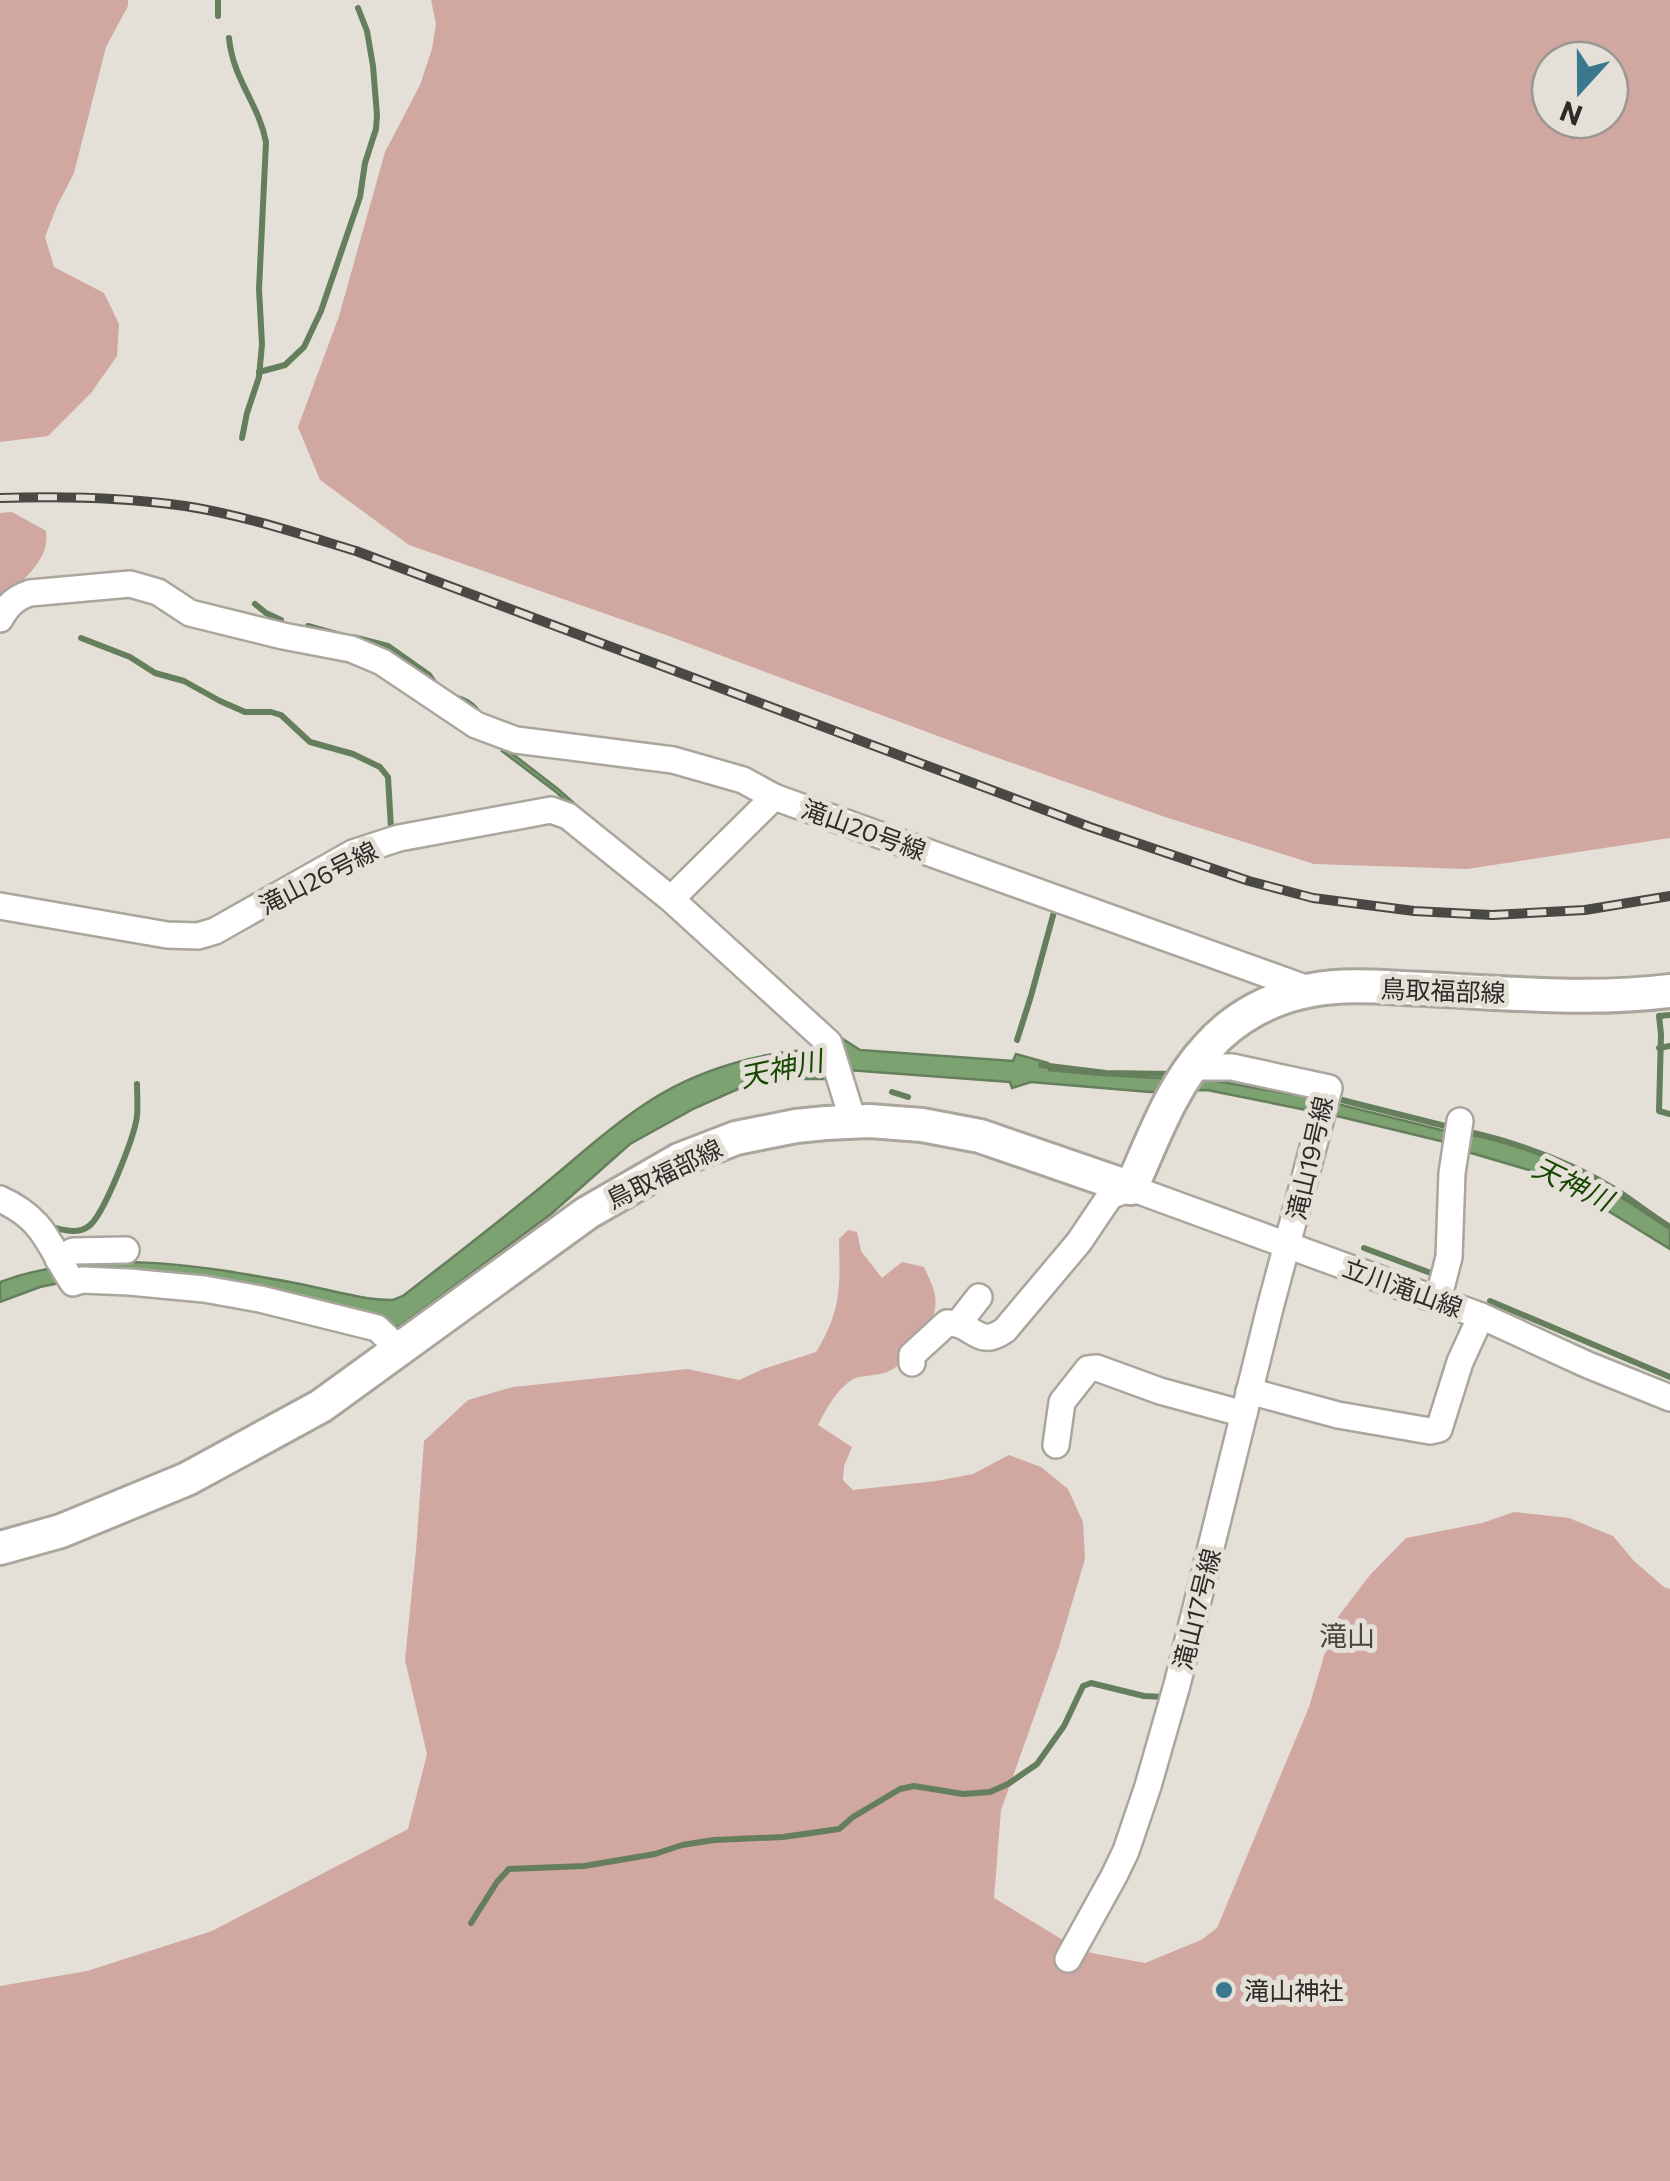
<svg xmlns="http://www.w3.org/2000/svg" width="1670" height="2181" viewBox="0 0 1670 2181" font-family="Commissioner,'Noto Sans JP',sans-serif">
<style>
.green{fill:#d1a7a2;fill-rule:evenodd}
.water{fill:#7da272;stroke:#657e5c;stroke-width:2.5}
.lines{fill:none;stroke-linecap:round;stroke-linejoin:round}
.stream{stroke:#657e5c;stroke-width:6}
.minor-casing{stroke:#aaa59d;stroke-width:30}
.major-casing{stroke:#aaa59d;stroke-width:38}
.minor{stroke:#fff;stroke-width:25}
.major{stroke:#fff;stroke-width:32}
.rail-casing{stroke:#4a4844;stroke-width:10}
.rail{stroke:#e5e0d7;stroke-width:6;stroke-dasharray:19;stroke-linecap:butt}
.poi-dot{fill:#39788d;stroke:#e5e0d7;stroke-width:4}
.labels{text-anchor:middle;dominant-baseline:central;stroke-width:10;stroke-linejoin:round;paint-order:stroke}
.street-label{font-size:25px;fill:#2d2b28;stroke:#e5e0d7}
.poi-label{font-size:25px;fill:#2d2b28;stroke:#e5e0d7;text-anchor:start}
.water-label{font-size:28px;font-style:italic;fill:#174700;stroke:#e5e0d7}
.neighbourhood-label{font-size:28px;fill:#49443d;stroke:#e5e0d7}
</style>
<rect width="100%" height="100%" fill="#e5e0d7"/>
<g class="green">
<polygon points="0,0 128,0 128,6 106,47 74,173 57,206 45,237 54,267 104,293 119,324 117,356 91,393 48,436 0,442"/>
<path d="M431 0H1670V838L1467 869 1314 864 1165 817 981 752 666 635 409 545 320 480 298 427 339 316 385 152 420 85 432 49 436 24ZM1550 60H1610V120H1550Z"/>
<path d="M12 512 46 531C51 563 17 582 0 605V513Z"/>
<path d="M848 1230 857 1232 861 1251 882 1278 902 1262 924 1267C928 1276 934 1287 935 1296 940 1323 910 1362 887 1372 875 1377 859 1374 850 1381 834 1393 827 1408 818 1425L852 1447 844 1466 843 1480 853 1490 936 1481 973 1474 1009 1455 1041 1467 1068 1489 1083 1522 1085 1559 1059 1647 1001 1810 994 1898 1081 1951 1145 1963 1201 1940 1217 1928 1309 1707 1334 1622 1370 1575 1406 1538 1482 1523 1514 1512 1569 1518 1613 1536 1634 1561 1664 1587 1670 1589V2181H0V1986L87 1971 212 1931 408 1829 427 1754 405 1660 416 1550 424 1441 468 1400 513 1387 687 1369 739 1380 763 1369 816 1352C842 1310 840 1286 839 1239Z"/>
</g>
<path class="water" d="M505 748 558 789 832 1032 860 1050 1013 1061 1016 1054 1048 1063 1049 1070 1102 1075 1216 1081 1318 1099 1449 1132C1532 1138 1604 1185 1670 1229V1249L1566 1185 1529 1170 1461 1150 1449 1143 1341 1117 1207 1090 1150 1092 1031 1082 1012 1088 1010 1082 848 1070 830 1079H775L738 1089 695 1108 630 1144 551 1214 399 1327 356 1317 64 1282 40 1287 0 1302V1282C95 1247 198 1265 295 1283 327 1289 361 1300 393 1300L403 1296C449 1260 496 1224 541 1187 574 1160 606 1130 642 1106 697 1068 770 1048 836 1049L832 1037 556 792 502 751Z"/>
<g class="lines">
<g class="stream">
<polyline points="218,16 218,0"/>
<path d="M229 38C233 80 259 104 266 142L259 289 262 344 259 377 247 413 242 438"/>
<polyline points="259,372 285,365 304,347 321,311 360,197 365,163 376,129 377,115 373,66 367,31 358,8"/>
<polyline points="255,604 266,613 281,620"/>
<polyline points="308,626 340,635"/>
<polyline points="353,637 388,646 429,675 438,688"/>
<polyline points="81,638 130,657 155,673 184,681 220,701 245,712 271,712 281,715 310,742 353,754 380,767 388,777 391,828"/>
<path d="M453 697C464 699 473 704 479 714"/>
<polyline points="1670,1015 1659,1016 1661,1034 1659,1111 1670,1114"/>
<polyline points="1017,1040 1031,996 1054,912"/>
<polyline points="1659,1048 1670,1046"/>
<polyline points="1041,1065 1106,1073 1174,1074"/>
<polyline points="892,1092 908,1097"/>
<polyline points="1334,1098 1453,1128"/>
<path d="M1465 1131C1519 1143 1571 1162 1618 1191 1636 1203 1652 1216 1670 1227"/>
<path d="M51 1227C64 1230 77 1235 89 1226 104 1215 135 1135 137 1116 138 1105 137 1094 137 1084"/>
<polyline points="1364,1248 1436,1275"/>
<polyline points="1490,1301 1670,1377"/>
<polyline points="471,1923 497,1882 509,1869 584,1866 655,1854 682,1845 714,1840 783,1837 839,1829 853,1817 900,1789 914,1786 963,1794 990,1792 1008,1784 1037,1764 1064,1726 1083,1686 1091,1683 1144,1696 1164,1697"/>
</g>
<defs>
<g id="minor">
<path d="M0 619C8 605 15 598 30 593L130 584 158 592 190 613 283 636 351 649 382 662 476 725 516 740 673 760 743 780 774 797"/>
<polyline points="0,906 167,935 198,936 215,931 353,853 399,838 551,810 568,816 671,899"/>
<polyline points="853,1121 829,1043 671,899 774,797 1311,990"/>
<path d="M0 1199C46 1220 48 1245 73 1283L82 1280 129 1282 204 1289 260 1299 377 1328 400 1350"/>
<polyline points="58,1259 73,1251 126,1250"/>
<polyline points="1438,1300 1449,1257 1452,1173 1460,1121"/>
<polyline points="958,1324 979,1297"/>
<path d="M912 1363V1355L947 1323C974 1322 977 1350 1005 1330L1079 1242 1110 1196 1131 1188 1481 1316 1588 1365 1670 1398"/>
<polyline points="1249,1391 1338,1415 1430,1431 1439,1429 1460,1362 1481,1316"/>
<polyline points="1056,1445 1062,1402 1088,1369 1097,1368 1160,1391 1244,1414"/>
<polyline points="1068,1959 1114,1876 1126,1851 1148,1786 1177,1685 1270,1308 1329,1088 1232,1067 1191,1067"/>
</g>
<path id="major" d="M0 1548 61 1531 187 1479 321 1406 587 1213 679 1160 736 1138 796 1126 826 1123 869 1121 922 1125 980 1136 1131 1188C1153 1140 1171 1087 1207 1048 1234 1017 1272 997 1312 990 1349 983 1389 988 1426 989 1507 993 1589 1001 1670 991"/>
</defs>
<use href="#minor" class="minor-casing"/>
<use href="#major" class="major-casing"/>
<use href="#minor" class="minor"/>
<use href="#major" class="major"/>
<defs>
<path id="rail" d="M0 498C62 496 123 497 185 506 243 515 300 534 356 551L1090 827 1249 881 1313 898 1414 911 1492 915 1585 910 1670 896"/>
</defs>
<use href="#rail" class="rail-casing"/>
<use href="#rail" class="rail"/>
</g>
<circle class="poi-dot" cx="1224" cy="1990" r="10"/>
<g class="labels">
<g class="street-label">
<text transform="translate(864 829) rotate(20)">滝山20号線</text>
<text transform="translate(318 877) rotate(-27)">滝山26号線</text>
<text transform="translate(1443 990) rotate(2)">鳥取福部線</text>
<text transform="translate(1309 1158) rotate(-77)">滝山19号線</text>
<text transform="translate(664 1173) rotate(-26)">鳥取福部線</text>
<text transform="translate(1403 1287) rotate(20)">立川滝山線</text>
<text transform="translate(1196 1609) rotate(-76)">滝山17号線</text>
</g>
<g class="poi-label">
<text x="1244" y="1990">滝山神社</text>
</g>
<g class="water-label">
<text transform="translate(781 1068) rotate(-12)">天神川</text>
<text transform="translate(1573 1183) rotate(26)">天神川</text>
</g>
<g class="neighbourhood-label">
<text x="1347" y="1635">滝山</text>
</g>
</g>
<g transform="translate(1580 90) rotate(201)"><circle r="48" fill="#e5e0d7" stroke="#9b9891" stroke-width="2.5"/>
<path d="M0-8L18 38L0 25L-18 38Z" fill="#39788d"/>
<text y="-15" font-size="28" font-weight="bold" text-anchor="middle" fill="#2d2b28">N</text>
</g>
</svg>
